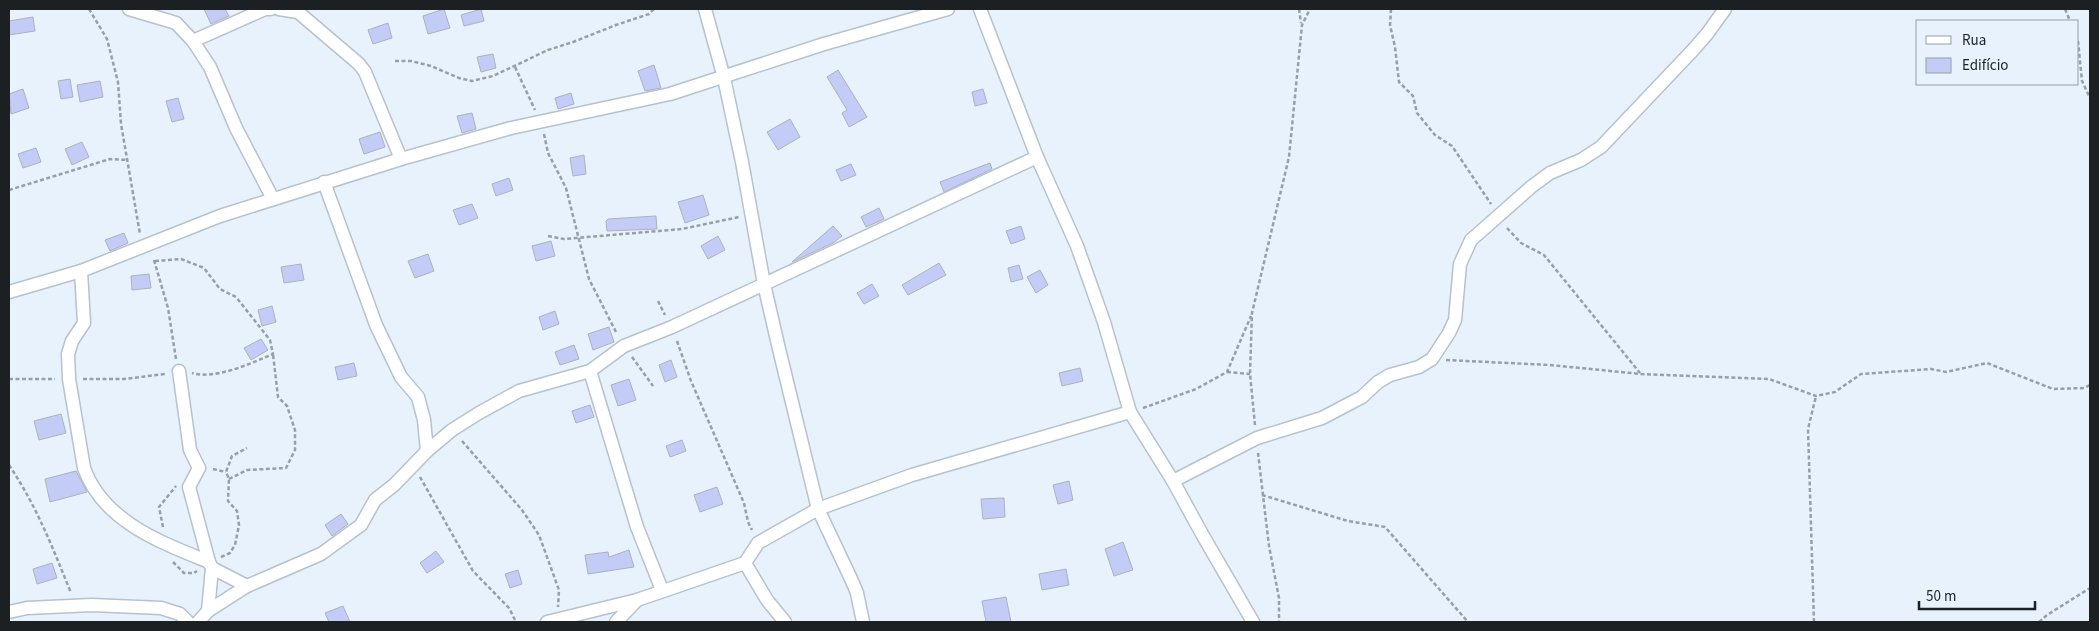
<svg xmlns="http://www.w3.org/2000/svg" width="2099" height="631" viewBox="0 0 2099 631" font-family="'Source Sans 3',sans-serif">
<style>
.building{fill:#c3ccf7;stroke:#adb1be}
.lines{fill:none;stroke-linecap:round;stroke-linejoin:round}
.minor-casing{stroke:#b7c2cc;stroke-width:15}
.path{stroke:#979fa7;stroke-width:2.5;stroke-dasharray:4 2.5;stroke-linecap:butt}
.minor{stroke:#fff;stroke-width:12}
</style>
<rect width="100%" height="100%" fill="#e7f2fd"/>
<g class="building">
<polygon points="204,9 225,9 229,16 211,24"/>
<polygon points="444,9 450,28 428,34 423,16"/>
<polygon points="481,9 484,21 464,26 461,15"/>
<polygon points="33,17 35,31 9,35 9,21"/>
<polygon points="388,23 392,38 373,44 368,30"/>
<polygon points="493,54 496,68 481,72 477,57"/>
<polygon points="654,65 661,88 645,91 638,71"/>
<polygon points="838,70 867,117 849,127 842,113 847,110 827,77"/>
<polygon points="70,79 73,97 61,99 58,81"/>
<polygon points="100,81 103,97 80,102 77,85"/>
<polygon points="23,89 29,108 11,114 9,94"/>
<polygon points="983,89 987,103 975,106 972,92"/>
<polygon points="571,93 574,104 558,109 555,98"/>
<polygon points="178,98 184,119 172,122 166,101"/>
<polygon points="472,113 476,129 462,133 457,116"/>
<polygon points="790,119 800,137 778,150 767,132"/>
<polygon points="380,132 385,147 364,154 359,139"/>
<polygon points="82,142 89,157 72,165 65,149"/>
<polygon points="36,148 41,162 23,168 18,154"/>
<polygon points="584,155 586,174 573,176 570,158"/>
<polygon points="990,163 992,169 944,192 940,182"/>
<polygon points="851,164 856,175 841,181 836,170"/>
<polygon points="509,178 513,190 496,196 492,184"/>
<polygon points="703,195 709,215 685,223 678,202"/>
<polygon points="472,204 478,218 459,225 453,210"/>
<polygon points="879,208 884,219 866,227 861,217"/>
<polygon points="656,216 657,229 607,231 606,221 608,219"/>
<polygon points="833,226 842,236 833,243 792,262"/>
<polygon points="1021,226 1025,239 1011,244 1006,231"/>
<polygon points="124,233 128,243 110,251 105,240"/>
<polygon points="718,236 725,250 708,259 701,246"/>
<polygon points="551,241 555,256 536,261 532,246"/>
<polygon points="428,254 434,271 415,278 408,261"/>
<polygon points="939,263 946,275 908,295 902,285"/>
<polygon points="301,264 304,280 284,283 281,267"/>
<polygon points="1019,265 1023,279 1011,282 1008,268"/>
<polygon points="1040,270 1048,285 1036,293 1027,277"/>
<polygon points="149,274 151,288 132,290 131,276"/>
<polygon points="872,284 879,296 864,304 857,293"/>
<polygon points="272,306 276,322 262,326 258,310"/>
<polygon points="555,311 559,324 543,330 539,317"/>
<polygon points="609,327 614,342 593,350 588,334"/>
<polygon points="261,339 268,350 251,360 244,348"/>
<polygon points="574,345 579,359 560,365 555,352"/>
<polygon points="671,360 677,377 665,382 659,365"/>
<polygon points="354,363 357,376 338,380 335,367"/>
<polygon points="1080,368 1083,381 1062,386 1059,373"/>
<polygon points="629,379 636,400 618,406 611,385"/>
<polygon points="590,405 594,417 576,423 572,411"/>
<polygon points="61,414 66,433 39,440 34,421"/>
<polygon points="682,440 686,451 670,457 666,446"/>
<polygon points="76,471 87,492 50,502 45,479"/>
<polygon points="1069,481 1073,500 1058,504 1053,485"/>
<polygon points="717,487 723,504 700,512 694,495"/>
<polygon points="1004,498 1005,517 983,519 981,499"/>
<polygon points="341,514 348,524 332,536 325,525"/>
<polygon points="1123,542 1133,570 1114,576 1105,549"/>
<polygon points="629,550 634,567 588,574 585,555 608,552 609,557"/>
<polygon points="436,551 444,562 427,573 420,563"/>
<polygon points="52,563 57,578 37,584 33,569"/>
<polygon points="1066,569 1069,585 1042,590 1039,574"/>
<polygon points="518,570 522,584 510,588 505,574"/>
<polygon points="1006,597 1011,622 986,622 982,601"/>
<polygon points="343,606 350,622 329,622 325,613"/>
</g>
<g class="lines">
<defs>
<g id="minor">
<polyline points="129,9 176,23 193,41 210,67 236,128 273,199"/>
<polyline points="279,9 298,12 359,64 365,72 401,159"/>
<polyline points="705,9 724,78 742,162 764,284 779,349 818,509 852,581 857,593 863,622"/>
<polyline points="980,9 1037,157 1077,246 1104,322 1130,412 1173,481 1202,534 1253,622"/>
<polyline points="193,41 265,9 271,9"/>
<polyline points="324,182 376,325 401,377 418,397 424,420 427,451"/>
<path d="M81 271 84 323 72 341 68 354 69 379 84 468C103 521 160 542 209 562"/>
<polyline points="9,292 81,271 220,216 401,159 511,128 670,94 824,44 948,9"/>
<polyline points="179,371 190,450 199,468 189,487 209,562 212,568 247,586"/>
<polyline points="590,371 637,527 662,590"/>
<polyline points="1173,481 1257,438 1322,418 1362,397 1378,382 1390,375 1419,367 1432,359 1449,333 1455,320 1460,264 1471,240 1531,187 1550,173 1581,160 1601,147 1693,50 1707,34 1725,9"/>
<polyline points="745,563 767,600 785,622"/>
<polyline points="208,611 212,568"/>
<polyline points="9,612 27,608 92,605 161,608 180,614 188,622"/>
<polyline points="198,622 208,611 247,586 321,554 361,525 375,500 394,485 427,451 452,430 479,413 519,391 590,371 624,346 672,327 1037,157"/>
<polyline points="547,622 637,600 745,563 758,543 818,509 912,475 1130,412"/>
<polyline points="616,622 637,600"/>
</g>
</defs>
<use href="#minor" class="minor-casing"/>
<g class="path">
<polyline points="89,9 107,39 118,82 121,124 140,234"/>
<polyline points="1299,9 1301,23"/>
<polyline points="1391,9 1390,25 1395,47 1399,82 1413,96 1417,113 1435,135 1452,146 1491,204"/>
<polyline points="2065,9 2070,21"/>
<polyline points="2078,41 2082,81 2090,98"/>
<polyline points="395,61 411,61 431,66 459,78 472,81 493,76 548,50 573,42 616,25 649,14 654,9"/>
<polyline points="515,67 535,110"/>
<polyline points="544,134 548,153 566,188 589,279 617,334"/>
<polyline points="9,190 110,159 128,160"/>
<polyline points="1507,228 1521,243 1544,255 1640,373"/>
<polyline points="548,236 564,239 682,229 739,217"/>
<polyline points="154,260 168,308 176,359"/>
<path d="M155 261 181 259 204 268 220 289 236 297 270 340 273 354C252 363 215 380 192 373"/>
<polyline points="658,301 665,315"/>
<polyline points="677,341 691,381 744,503 748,522 752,530"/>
<polyline points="632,357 653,386"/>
<polyline points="1446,360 1550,365 1641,374 1769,379 1816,396 1835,392 1861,374 1931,369 1946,372 1987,363 2053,389 2084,388 2090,385"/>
<polyline points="1227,372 1250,374"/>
<polyline points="9,379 55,379"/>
<polyline points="83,379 124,379 165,374"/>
<polyline points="1143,408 1196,389 1227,372 1251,316"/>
<polyline points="1255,425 1250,374 1252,313 1289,157 1302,25 1310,9"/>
<polyline points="462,441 522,510 539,535 559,590 558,607"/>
<polyline points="1258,453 1269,546 1279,598 1279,622"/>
<path d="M9 465C37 507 52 546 71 593"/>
<polyline points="213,469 226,472"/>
<polyline points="420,477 473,571 509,608 516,622"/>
<polyline points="229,479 247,470 286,468 295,450 295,430 287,406 278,397 273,354"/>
<polyline points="1262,495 1348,521 1385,527 1468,622"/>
<polyline points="163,527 159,507 176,486"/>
<polyline points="221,557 230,553 235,545 239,525 237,511 228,501 229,479 226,472 232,456 247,448"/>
<polyline points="173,562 184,573 194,573 197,571"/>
<polyline points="1814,622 1808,429 1816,396"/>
<polyline points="2039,622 2047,615 2090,588"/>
</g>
<use href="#minor" class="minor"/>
</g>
<rect width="2099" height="631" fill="none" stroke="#1c2023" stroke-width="20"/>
<rect x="1916" y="20" width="162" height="65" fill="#e7f2fd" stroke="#969ea6"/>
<rect x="1926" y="36" width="25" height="8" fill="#ffffff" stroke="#969ea6"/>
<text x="1962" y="45" font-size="15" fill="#1c2023">Rua</text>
<rect x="1926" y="58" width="25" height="15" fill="#c3ccf7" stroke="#969ea6"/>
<text x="1962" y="70" font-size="15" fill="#1c2023">Edifício</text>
<path d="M1919 601v8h116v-8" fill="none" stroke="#1c2023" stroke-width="2.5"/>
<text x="1926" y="601" font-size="15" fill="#1c2023" stroke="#e7f2fd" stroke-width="4" paint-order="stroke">50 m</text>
</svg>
